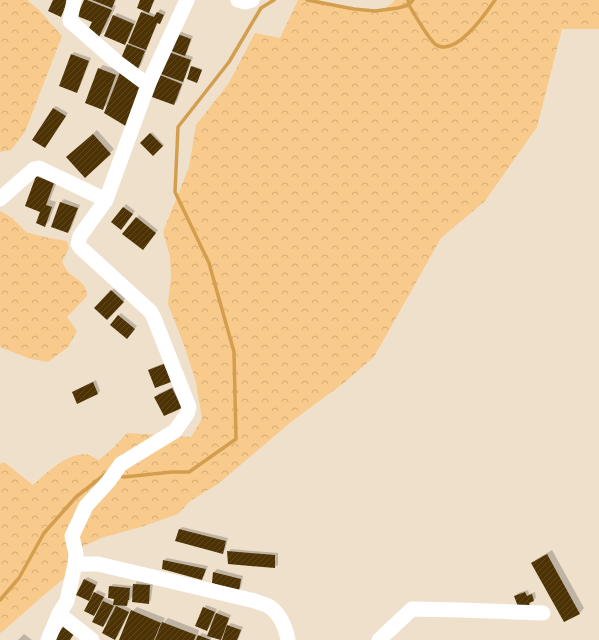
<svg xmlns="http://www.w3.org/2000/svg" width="599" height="640" viewBox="0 0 599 640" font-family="Inter,sans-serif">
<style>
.forest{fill:url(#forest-crowns)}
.shadow{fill:#0003}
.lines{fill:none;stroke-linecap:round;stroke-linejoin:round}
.stream{stroke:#d49e4f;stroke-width:3.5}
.building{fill:url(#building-hatch)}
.street{stroke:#fff;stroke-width:15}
</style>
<defs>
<pattern id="forest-crowns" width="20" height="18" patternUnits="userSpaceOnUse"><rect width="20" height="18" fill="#f8ca8b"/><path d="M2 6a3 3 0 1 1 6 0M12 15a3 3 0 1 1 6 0" fill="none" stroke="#d4ad77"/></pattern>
<pattern id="building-hatch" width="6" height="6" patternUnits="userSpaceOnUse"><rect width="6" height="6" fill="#4d3203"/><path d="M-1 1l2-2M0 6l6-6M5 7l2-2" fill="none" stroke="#5e471e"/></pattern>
</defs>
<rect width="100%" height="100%" fill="#efe0cc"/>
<g class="forest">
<polygon points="0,0 27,0 39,10 62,36 25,132 11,150 0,152"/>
<path d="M298 0C304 0 311 0 317 0 342 3 374 24 395 0H599V29H562L537 127 485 201 441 238 374 357 345 382 291 422 218 484 190 501 178 514 141 527 104 537 72 551 68 575 44 595 2 632 0 633V464L4 462 33 485C47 473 64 455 84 454 89 454 95 458 99 460L113 448 127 433 191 437 202 419 196 382 186 351 168 304 171 276 170 256 163 232 189 167 196 125 229 83 255 33 280 38Z"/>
<path d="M0 211 12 218 26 232 44 237 67 241 69 248 62 262C64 265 66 270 69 273 77 280 87 283 87 296L67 317 77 331 68 347 48 362 31 359 2 348 0 346Z"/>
</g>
<g class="shadow">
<polygon points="85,0 116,0 114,5 116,6 104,32 99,36"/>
<polygon points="141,0 155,0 149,12 156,15 160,9 166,12 162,20 160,23 158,22 148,46 146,48 147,49 141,65 138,68 128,45 130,42 142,12 144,10"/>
<polygon points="117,13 136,21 128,41 125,44 114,16"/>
<polygon points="179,31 193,36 187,52 185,54 193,57 185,78 183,80 184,81 177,101 174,104 160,76 163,73"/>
<polygon points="74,52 91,58 79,89 77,92 72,55"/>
<polygon points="103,65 121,71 109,103 103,108 99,69"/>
<polygon points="193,66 202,69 198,80 192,67"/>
<polygon points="56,106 68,113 45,147 53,108"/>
<polygon points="97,130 114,149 110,153 72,153"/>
<polygon points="152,132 164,145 153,155 141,143"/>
<polygon points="41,172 58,179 50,200 56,202 49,221 45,226 37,177"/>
<polygon points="64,199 80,205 71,229 68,232 52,226 61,202"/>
<polygon points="126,204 135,211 124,226 112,222"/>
<polygon points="139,215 158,230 145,246 137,218"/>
<polygon points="114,288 126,298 107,319 96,308"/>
<polygon points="121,313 137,326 130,334 118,316"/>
<polygon points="167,362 173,378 171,381 149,371 152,368"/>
<polygon points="96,380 100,391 98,393 73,393 76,390"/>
<polygon points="175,386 181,407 156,397 158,394"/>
<polygon points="182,527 228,538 225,550 222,552 179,530"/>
<polygon points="231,549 278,553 278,565 275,567 228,552"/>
<polygon points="552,550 584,608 580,613 564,621 532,563 537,559"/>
<polygon points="167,558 208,566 204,576 201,579 164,560"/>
<polygon points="217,569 243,576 241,587 238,590 213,582 214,572"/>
<polygon points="88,577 98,582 92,595 98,590 106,594 104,597 114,602 115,598 110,587 113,584 134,586 137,581 153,583 151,600 148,603 133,595 127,605 122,605 131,609 118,636 115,639 109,621 103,626 99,610 94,615 93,595 89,600 78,595 85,579"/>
<polygon points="528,590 529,594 535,592 536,598 532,601 529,605 516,596 518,593"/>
<polygon points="206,605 217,609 215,615 219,610 231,615 226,628 231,623 243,627 238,640 224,640 225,634 220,640 212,637 210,640 120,640 131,612 137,607 165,618 163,623 168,618 199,630 197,638 202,633 208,635 212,624 207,630 204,608"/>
<polygon points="24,634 32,640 18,640"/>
</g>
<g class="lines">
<g class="stream">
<polyline points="307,0 354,9 375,11 398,8 409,5 413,0"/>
<path d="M408 0 409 5C414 14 429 39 435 44 455 59 486 13 495 0"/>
<polyline points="118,475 124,477 172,472 189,472 236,439 234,352 209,263 175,192 178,127 229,62 261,8 274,0"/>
<polyline points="0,600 19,578 44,533 76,497 108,472"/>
</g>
</g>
<g class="building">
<polygon points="53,0 68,0 61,17 48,11"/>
<polygon points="84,0 87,0 112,10 99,37 87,32 92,22 77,16"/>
<polygon points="92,0 115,0 112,8"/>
<polygon points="140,0 154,0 149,13 137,8"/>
<polygon points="141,12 154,17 157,12 164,15 160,24 157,23 146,50 128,43"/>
<polygon points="113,15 134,24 125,45 104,36"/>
<polygon points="175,33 191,39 185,56 169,50"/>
<polygon points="127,44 145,51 138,69 120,61"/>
<polygon points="166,51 191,60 183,82 158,73"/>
<polygon points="71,54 89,61 77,93 59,86"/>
<polygon points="191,66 202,70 197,83 187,79"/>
<polygon points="98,68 116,75 103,110 85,103"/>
<polygon points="121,70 144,90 129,128 104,113"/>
<polygon points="160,75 182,84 174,105 152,97"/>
<polygon points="53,108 66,116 45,148 32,140"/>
<polygon points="150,133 163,146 153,156 140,143"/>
<polygon points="93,134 111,154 85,178 66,157"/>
<polygon points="36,176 54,183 46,205 52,207 45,227 36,223 40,212 25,206"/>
<polygon points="60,202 78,208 68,233 51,227"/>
<polygon points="123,207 133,214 121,230 111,222"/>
<polygon points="136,217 156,233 143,250 122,234"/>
<polygon points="111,290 124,302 107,320 94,308"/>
<polygon points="118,315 135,329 127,339 110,325"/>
<polygon points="164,364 171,382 155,388 148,370"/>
<polygon points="93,382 98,394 77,404 72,392"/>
<polygon points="172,388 182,408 164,416 154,397"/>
<polygon points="179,529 226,541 223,554 175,541"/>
<polygon points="227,551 275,555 275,568 228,564"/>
<polygon points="547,554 580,614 564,622 531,563"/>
<polygon points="163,560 206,569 202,580 162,569"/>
<polygon points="213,572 241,579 239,591 212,583"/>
<polygon points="84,579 96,585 89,601 76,595"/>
<polygon points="133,584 150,585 149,604 132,602"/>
<polygon points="109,586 130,588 129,600 128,600 127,606 113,605 114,599 108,598"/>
<polygon points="94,592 104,597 94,616 84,611"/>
<polygon points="525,592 527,596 532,594 534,601 529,603 530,606 519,609 514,596"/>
<polygon points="103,601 114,606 103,627 92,622"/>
<polygon points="116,606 129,612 115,640 102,633"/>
<polygon points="203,607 215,612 207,631 195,626"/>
<polygon points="131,610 161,623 154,640 119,640"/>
<polygon points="216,613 229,618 221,640 207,636"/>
<polygon points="162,622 196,635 194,640 155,640"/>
<polygon points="65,624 76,631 70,640 54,640"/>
<polygon points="227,625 241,630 237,640 222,640"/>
<polygon points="198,635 211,640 196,640"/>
</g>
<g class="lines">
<g class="street">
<polyline points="74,0 70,21 117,62 148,85"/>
<polyline points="238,0 245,2 252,0"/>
<polyline points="0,199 34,169 39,168 106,200"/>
<path d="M75 564H98L255 601C259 603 266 604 270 607 280 614 286 628 288 640"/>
<polyline points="59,614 92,640"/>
<polyline points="48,640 59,614 67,601 75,564 76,554 72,536 86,506 108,482 121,464 175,431 187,414 189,407 154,318 151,312 81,248 78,244 80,236 106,200 148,85 187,0"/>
<polyline points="379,640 412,609 461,610 543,613"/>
</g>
</g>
</svg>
